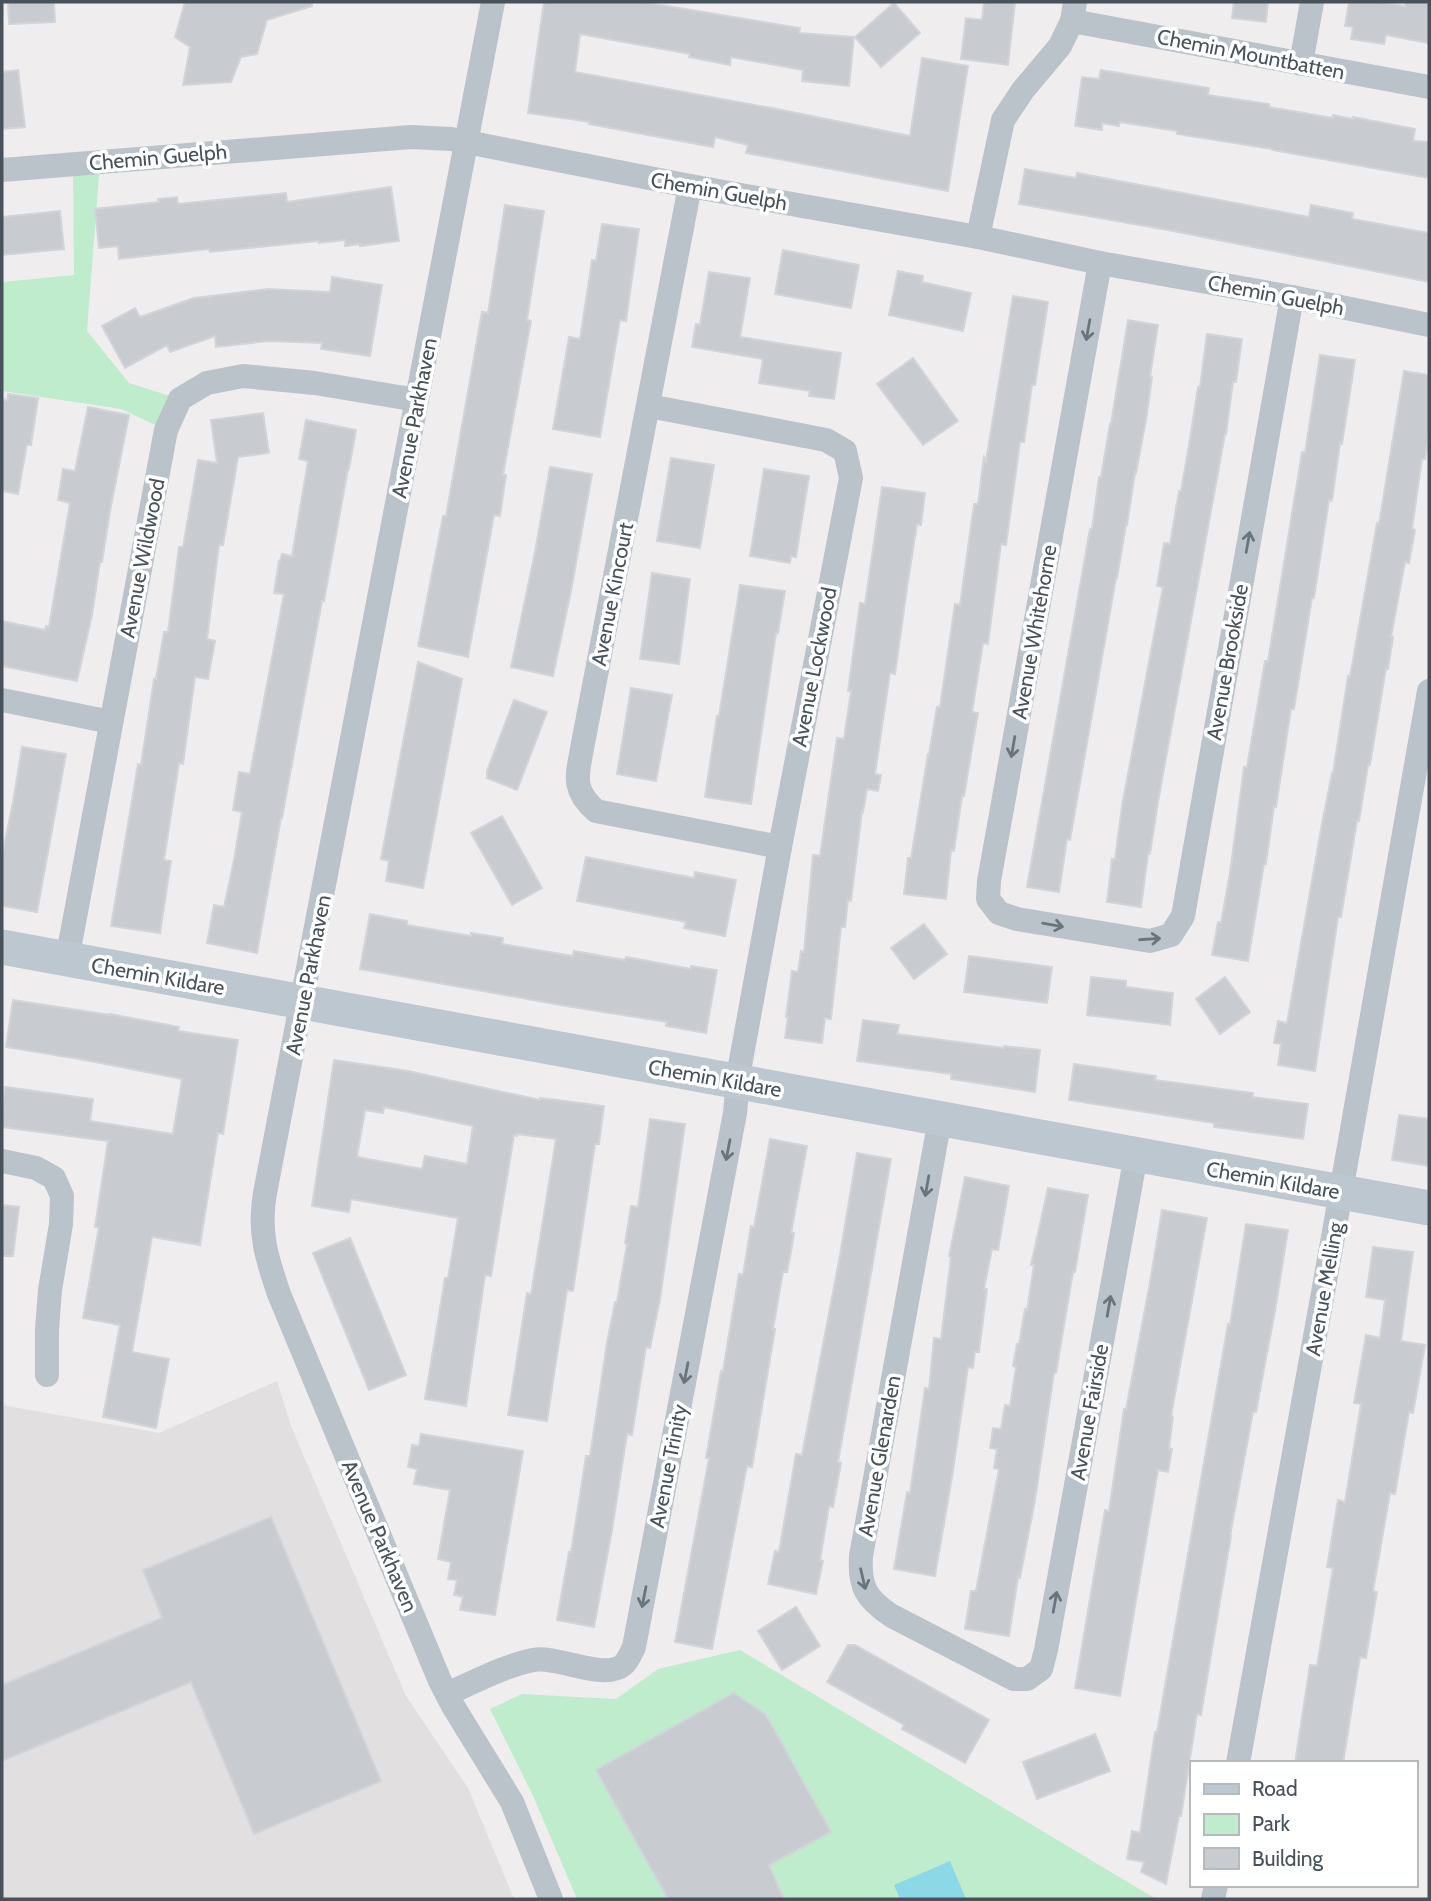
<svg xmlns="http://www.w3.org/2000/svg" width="1431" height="1901" viewBox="0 0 1431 1901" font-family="Cabin,sans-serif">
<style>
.education{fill:#e1dfdf}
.green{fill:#beeccd}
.water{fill:#8dd8e6}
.building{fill:#c8cbd0;stroke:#d2d4d9;stroke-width:2;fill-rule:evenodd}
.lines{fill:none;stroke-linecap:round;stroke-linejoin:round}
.street{stroke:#bac3ca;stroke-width:24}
.secondary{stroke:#bcc7d0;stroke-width:35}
.oneway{stroke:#6a747c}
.labels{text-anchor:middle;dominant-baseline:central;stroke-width:7;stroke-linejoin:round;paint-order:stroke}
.street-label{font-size:21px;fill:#47525a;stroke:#fff}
</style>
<rect width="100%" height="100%" fill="#f0edee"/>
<polygon class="education" points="277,1381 291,1426 406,1696 468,1788 514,1899 2,1899 2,1405 159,1433"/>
<g class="green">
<polygon points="100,162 87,331 129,383 180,399 166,430 121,409 2,391 2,282 74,275 73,164"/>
<polygon points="740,1650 1156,1899 577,1899 533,1796 490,1709 522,1694 616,1699 658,1669"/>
</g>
<polygon class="water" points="950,1861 966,1899 900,1899 894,1885"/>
<g class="building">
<polygon points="8,2 54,2 55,22 9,24"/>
<polygon points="185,2 312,2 312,6 267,20 257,54 241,57 231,82 183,85 190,47 175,37"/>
<polygon points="544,2 643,2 800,28 799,33 854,37 849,86 802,81 803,70 731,57 730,65 689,57 690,54 580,34 575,72 782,110 910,136 922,58 968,66 948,191 746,153 748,145 715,137 713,147 589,124 590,122 528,113"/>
<polygon points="984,2 1015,2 1008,65 961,59 966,18 982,20"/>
<polygon points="1234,2 1268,2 1266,22 1232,18"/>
<polygon points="1349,2 1378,2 1405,6 1405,2 1429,2 1429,43 1386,35 1384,44 1351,39 1353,27 1345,26"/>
<polygon points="894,3 920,33 881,67 855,37"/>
<polygon points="18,70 25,127 2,129 2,72"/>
<polygon points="1101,70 1209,88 1208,95 1269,104 1269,107 1333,118 1333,115 1353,119 1353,117 1415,129 1413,141 1429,142 1429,178 1272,150 1272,149 1177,134 1177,131 1120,122 1119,126 1102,123 1102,130 1075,126 1082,77 1099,79"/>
<polygon points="1025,169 1076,178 1077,173 1309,217 1311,205 1353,213 1352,219 1429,233 1429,282 1168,230 1019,204"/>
<polygon points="391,187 399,241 360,246 360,244 345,246 345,240 319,243 318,241 210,252 209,249 119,259 118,246 99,248 95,209 159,202 158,199 177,197 178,204 286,193 287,202"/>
<polygon points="505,205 544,211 527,320 531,321 503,475 506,475 500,516 494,515 468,657 418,646 443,516 446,516 482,312 488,313"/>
<polygon points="60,211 64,249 2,255 2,217"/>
<polygon points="602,224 639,229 626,321 620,320 600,437 553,429 569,337 580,339 592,260 596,261"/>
<polygon points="783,250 859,265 851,308 775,294"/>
<polygon points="898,271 923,276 922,282 971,293 963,331 889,315"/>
<polygon points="709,272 750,278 740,337 841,353 834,399 809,396 810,391 759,383 763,359 692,347 696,324 700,325"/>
<polygon points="332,277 382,285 370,356 321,349 322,343 268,341 216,347 215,336 170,352 167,345 125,368 102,326 135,308 140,317 194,298 268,289 330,292"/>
<polygon points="1013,296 1048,302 1035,385 1032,385 1024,442 1020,442 1006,545 1001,544 988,644 983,643 972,712 978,713 964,796 962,796 954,851 951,850 946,899 904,894 908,858 911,858 928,754 929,754 937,707 940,707 955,604 960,605 974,504 978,504 984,457 986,461"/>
<polygon points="1128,320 1158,325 1150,377 1152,377 1146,420 1136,473 1135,472 1127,525 1126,525 1117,578 1116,578 1070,840 1067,839 1059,892 1027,887 1090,529 1092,529 1099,477 1101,477 1110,424 1111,424"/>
<polygon points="1207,334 1242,339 1236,382 1233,382 1226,434 1225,434 1158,802 1150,854 1148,854 1141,907 1107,902 1112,859 1115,859 1122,806 1163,587 1157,586 1164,543 1170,544 1179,491 1181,491 1190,439 1198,387 1200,387"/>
<polygon points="1320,355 1355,360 1342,444 1340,443 1332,501 1329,500 1314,598 1312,598 1294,709 1291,709 1276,807 1274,806 1266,864 1264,864 1248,961 1212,955 1218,922 1221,923 1230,873 1244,767 1247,767 1265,661 1268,661 1302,452 1305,453"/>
<polygon points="913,358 958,421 923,445 877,384"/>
<polygon points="1404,371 1429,375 1429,432 1425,459 1422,459 1412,529 1415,530 1409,563 1405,562 1391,637 1393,637 1388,669 1386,668 1370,765 1368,765 1359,821 1357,821 1341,917 1338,917 1315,1071 1278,1065 1281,1044 1274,1043 1278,1021 1287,1023 1321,829 1332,773 1333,773 1348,676 1350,677 1377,523 1379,524"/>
<polygon points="8,394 38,398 31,445 27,444 18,494 2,491 2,399 8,400"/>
<polygon points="88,407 129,415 110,511 102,562 100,562 92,615 77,681 2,666 2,621 45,630 46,626 49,627 70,503 58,500 63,469 75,471"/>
<polygon points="263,413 269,453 238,457 223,545 219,545 207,639 215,641 208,679 195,677 183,764 179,763 164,860 171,861 160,933 111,926 138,764 141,765 154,679 156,679 164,632 168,632 179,547 183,547 198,460 217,463 211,420"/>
<polygon points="306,420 356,430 349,469 348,469 324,601 322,601 282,818 281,818 257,953 207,943 214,905 224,907 234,860 242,812 233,810 239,772 250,774 284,594 274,593 279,561 280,561 282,554 292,556 308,461 299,459"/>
<polygon points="671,458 714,465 700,548 657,541"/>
<polygon points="550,467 592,474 571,591 553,676 511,667 535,552"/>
<polygon points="764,469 809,476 796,557 791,556 790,563 750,556"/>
<polygon points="882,487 925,493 921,525 917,524 908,581 895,674 890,673 875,774 881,775 878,791 867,789 863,812 862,811 851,901 848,900 845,927 841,927 831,1019 825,1018 822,1043 785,1038 788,1017 786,1017 792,971 798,972 801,951 804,952 813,855 820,856 837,738 844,739 851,691 848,691 860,603 865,604"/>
<polygon points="652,573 690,579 679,664 640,659"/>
<polygon points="740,585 785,591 778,633 776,633 751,804 705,797 717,716 719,716"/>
<polygon points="418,662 462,679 423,888 386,881 389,861 381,859"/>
<polygon points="631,688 672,695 656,781 617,774"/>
<polygon points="514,700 547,712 517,790 487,778 487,771"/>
<polygon points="22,747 66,754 37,912 2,906 2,856 13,802"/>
<polygon points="502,816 542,888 512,905 471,833"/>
<polygon points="586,857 694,878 695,872 736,880 725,936 684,928 686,922 577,901"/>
<polygon points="370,914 407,921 407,925 471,936 471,933 503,938 502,944 573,956 574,951 625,960 626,957 691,969 691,966 717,970 706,1033 666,1026 667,1022 566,1006 360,969"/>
<polygon points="924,924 947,954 914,979 891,948"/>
<polygon points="969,956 1052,967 1047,1003 964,992"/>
<polygon points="1091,977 1126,981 1126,987 1173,993 1170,1025 1087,1015"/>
<polygon points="1225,977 1250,1012 1220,1034 1196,999"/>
<polygon points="13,1000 110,1015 110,1014 179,1027 178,1031 238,1040 223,1134 218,1133 200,1245 152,1237 132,1352 169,1359 156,1428 103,1417 120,1325 83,1318 99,1227 95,1227 108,1141 2,1127 2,1113 5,1087 93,1099 90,1121 173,1134 182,1079 85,1060 6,1047"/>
<polygon points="863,1020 899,1025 897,1034 1004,1048 1004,1046 1040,1050 1035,1092 951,1079 951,1074 857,1061"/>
<path d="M334 1060 408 1071 540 1100V1098L604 1106 599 1144H595L573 1291 567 1290 547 1421 508 1415 527 1293 531 1294 556 1139 517 1134V1136L514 1135 491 1276 485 1275 466 1406 425 1399 445 1278H448L458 1218 351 1199 349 1212 312 1206ZM384 1107 473 1126 467 1164 425 1156 422 1169 357 1157 365 1110 383 1113Z"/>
<polygon points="1074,1064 1156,1076 1155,1080 1253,1093 1252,1097 1308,1104 1303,1139 1214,1127 1214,1123 1069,1100"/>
<polygon points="1399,1115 1429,1119 1429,1166 1392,1160"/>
<polygon points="650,1119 685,1124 660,1299 650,1348 646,1347 632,1435 627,1434 612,1530 594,1627 557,1620 569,1552 571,1552 586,1456 590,1456 607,1343 615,1302 617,1302 627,1244 625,1243 631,1206 638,1207"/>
<polygon points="770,1139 807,1146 791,1233 794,1233 791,1252 787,1272 783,1272 773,1329 775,1329 752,1467 747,1466 712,1649 675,1642 709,1458 706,1458 721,1371 723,1371 739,1274 743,1275 751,1226 754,1227"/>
<polygon points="857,1153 891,1159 838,1462 841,1463 833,1507 829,1506 820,1560 823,1561 816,1594 768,1584 775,1551 779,1552 796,1454 802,1455 840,1255"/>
<polygon points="965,1177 1009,1186 998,1250 992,1249 984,1289 987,1289 979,1352 975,1352 973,1368 968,1367 953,1471 935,1576 894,1569 907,1492 910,1493 925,1388 929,1389 934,1338 941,1339 951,1257 949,1256"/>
<polygon points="1048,1188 1088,1195 1075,1272 1073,1272 1056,1373 1054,1373 1035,1500 1020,1578 1018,1577 1009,1636 965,1629 971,1591 976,1591 999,1469 994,1468 997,1449 990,1448 993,1428 1001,1429 1005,1405 1010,1406 1016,1367 1013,1366 1017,1344 1019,1344 1025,1309 1027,1310 1034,1265 1031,1265"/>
<polygon points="2,1205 19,1207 13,1256 2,1256"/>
<polygon points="1162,1210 1207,1218 1171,1416 1173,1417 1169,1448 1172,1449 1168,1472 1158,1470 1120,1696 1075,1688 1105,1510 1109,1511 1124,1409 1126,1409 1149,1288"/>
<polygon points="1246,1224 1288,1230 1275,1311 1256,1412 1253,1412 1230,1536 1231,1536 1201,1715 1197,1714 1181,1816 1179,1816 1166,1884 1141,1872 1144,1862 1127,1859 1132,1831 1140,1833 1155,1732 1157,1732 1228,1324 1230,1325"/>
<polygon points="350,1238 406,1375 369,1390 313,1253"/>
<polygon points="1373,1247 1413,1252 1401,1341 1425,1345 1413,1413 1409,1412 1395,1494 1390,1493 1373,1591 1377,1592 1366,1658 1360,1657 1343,1763 1295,1763 1310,1665 1317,1666 1333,1568 1327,1567 1338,1500 1345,1502 1361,1404 1354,1403 1366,1335 1380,1338 1385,1300 1366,1297"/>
<polygon points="421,1434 523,1451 495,1615 460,1610 463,1597 454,1595 457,1580 448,1579 451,1562 438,1559 450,1490 414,1484 417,1469 408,1467 412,1445 419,1446"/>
<polygon points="271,1517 381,1781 254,1834 191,1682 2,1761 2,1685 162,1618 143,1570"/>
<polygon points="796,1607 820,1646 782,1670 758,1631"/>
<polygon points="848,1645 855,1645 989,1720 965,1763 902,1729 904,1725 827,1682"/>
<polygon points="734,1693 766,1715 831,1832 769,1865 784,1899 668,1899 596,1770"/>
<polygon points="1095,1734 1110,1771 1037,1799 1023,1762"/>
</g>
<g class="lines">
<g class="street">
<path d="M493 2 265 1193C258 1232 267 1259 279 1294L440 1681 453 1706 512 1802 551 1899"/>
<polyline points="1072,21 1429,87"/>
<polyline points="1301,64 1312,2"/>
<polyline points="2,170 411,137 451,139 690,186 978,237 1100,263 1292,297 1429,325"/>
<path d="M690 186 583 743C578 774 570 788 596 811L780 847"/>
<polyline points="978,237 1003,120 1023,90 1060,46 1072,21 1075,2"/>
<polyline points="1100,263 989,881 988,899 999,913 1017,919 1150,941 1171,935 1183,916 1292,297"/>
<polyline points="2,700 111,722"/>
<polyline points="67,960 166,430 180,399 207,383 243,376 315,383 417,400"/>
<path d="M940 1119 861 1556C859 1587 866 1599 892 1616L1014 1679H1027L1041 1669 1046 1650 1136 1155"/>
<polyline points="2,1161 36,1168 54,1178 62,1196 61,1224 50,1290 47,1330 47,1375"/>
<path d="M447 1694C474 1682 504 1666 533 1660 558 1655 603 1681 623 1665 628 1661 631 1653 634 1647L735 1113 739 1071 780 847 851 478 845 451 826 440 649 406"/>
<polyline points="1238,1763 1335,1226 1429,691"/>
<polyline points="1213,1899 1216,1885"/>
</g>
<polyline class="secondary" points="2,947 1429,1208"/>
</g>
<defs><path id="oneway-shaft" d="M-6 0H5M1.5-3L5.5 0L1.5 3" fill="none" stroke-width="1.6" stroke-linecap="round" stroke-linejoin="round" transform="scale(1.75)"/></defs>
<g class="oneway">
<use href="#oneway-shaft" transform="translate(1088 330) rotate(100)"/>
<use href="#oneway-shaft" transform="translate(1248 542) rotate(-80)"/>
<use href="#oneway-shaft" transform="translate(1013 747) rotate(100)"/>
<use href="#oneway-shaft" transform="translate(1053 925) rotate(10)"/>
<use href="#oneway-shaft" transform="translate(1150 939) rotate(-4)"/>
<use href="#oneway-shaft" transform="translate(728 1150) rotate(101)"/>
<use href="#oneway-shaft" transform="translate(927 1186) rotate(100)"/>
<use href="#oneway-shaft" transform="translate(1109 1306) rotate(-80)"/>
<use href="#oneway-shaft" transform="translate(686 1373) rotate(101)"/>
<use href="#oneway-shaft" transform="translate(863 1579) rotate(77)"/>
<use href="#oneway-shaft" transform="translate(644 1597) rotate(101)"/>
<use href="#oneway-shaft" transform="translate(1055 1602) rotate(-80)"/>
</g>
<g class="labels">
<g class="street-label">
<text transform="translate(1251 54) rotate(11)">Chemin Mountbatten</text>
<text transform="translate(158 157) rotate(-5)">Chemin Guelph</text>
<text transform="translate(719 191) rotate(10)">Chemin Guelph</text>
<text transform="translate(1276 295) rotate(11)">Chemin Guelph</text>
<text transform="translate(414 418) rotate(-79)">Avenue Parkhaven</text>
<text transform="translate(142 558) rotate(-79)">Avenue Wildwood</text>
<text transform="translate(612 594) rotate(-79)">Avenue Kincourt</text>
<text transform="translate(1034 632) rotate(-80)">Avenue Whitehorne</text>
<text transform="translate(1227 662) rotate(-80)">Avenue Brookside</text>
<text transform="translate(814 667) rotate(-79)">Avenue Lockwood</text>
<text transform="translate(308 975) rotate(-79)">Avenue Parkhaven</text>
<text transform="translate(158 976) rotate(10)">Chemin Kildare</text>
<text transform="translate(715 1078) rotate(10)">Chemin Kildare</text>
<text transform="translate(1273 1180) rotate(10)">Chemin Kildare</text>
<text transform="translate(1324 1289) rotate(-80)">Avenue Melling</text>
<text transform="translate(1089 1412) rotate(-80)">Avenue Fairside</text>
<text transform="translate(879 1456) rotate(-80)">Avenue Glenarden</text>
<text transform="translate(668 1466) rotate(-79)">Avenue Trinity</text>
<text transform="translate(380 1536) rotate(67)">Avenue Parkhaven</text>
</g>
</g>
<rect width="1431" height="1901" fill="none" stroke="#47525a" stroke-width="7"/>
<rect x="1190" y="1761" width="228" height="126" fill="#ffffff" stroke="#b5babd" stroke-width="2"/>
<rect x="1204" y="1784" width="35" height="10" fill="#bcc7d0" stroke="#b5babd" stroke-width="2"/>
<text x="1252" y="1796" font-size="21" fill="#47525a">Road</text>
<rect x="1204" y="1814" width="35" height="21" fill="#beeccd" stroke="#b5babd" stroke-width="2"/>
<text x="1252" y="1831" font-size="21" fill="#47525a">Park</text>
<rect x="1204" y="1848" width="35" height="21" fill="#c8cbd0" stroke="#b5babd" stroke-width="2"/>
<text x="1252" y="1866" font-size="21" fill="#47525a">Building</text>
</svg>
